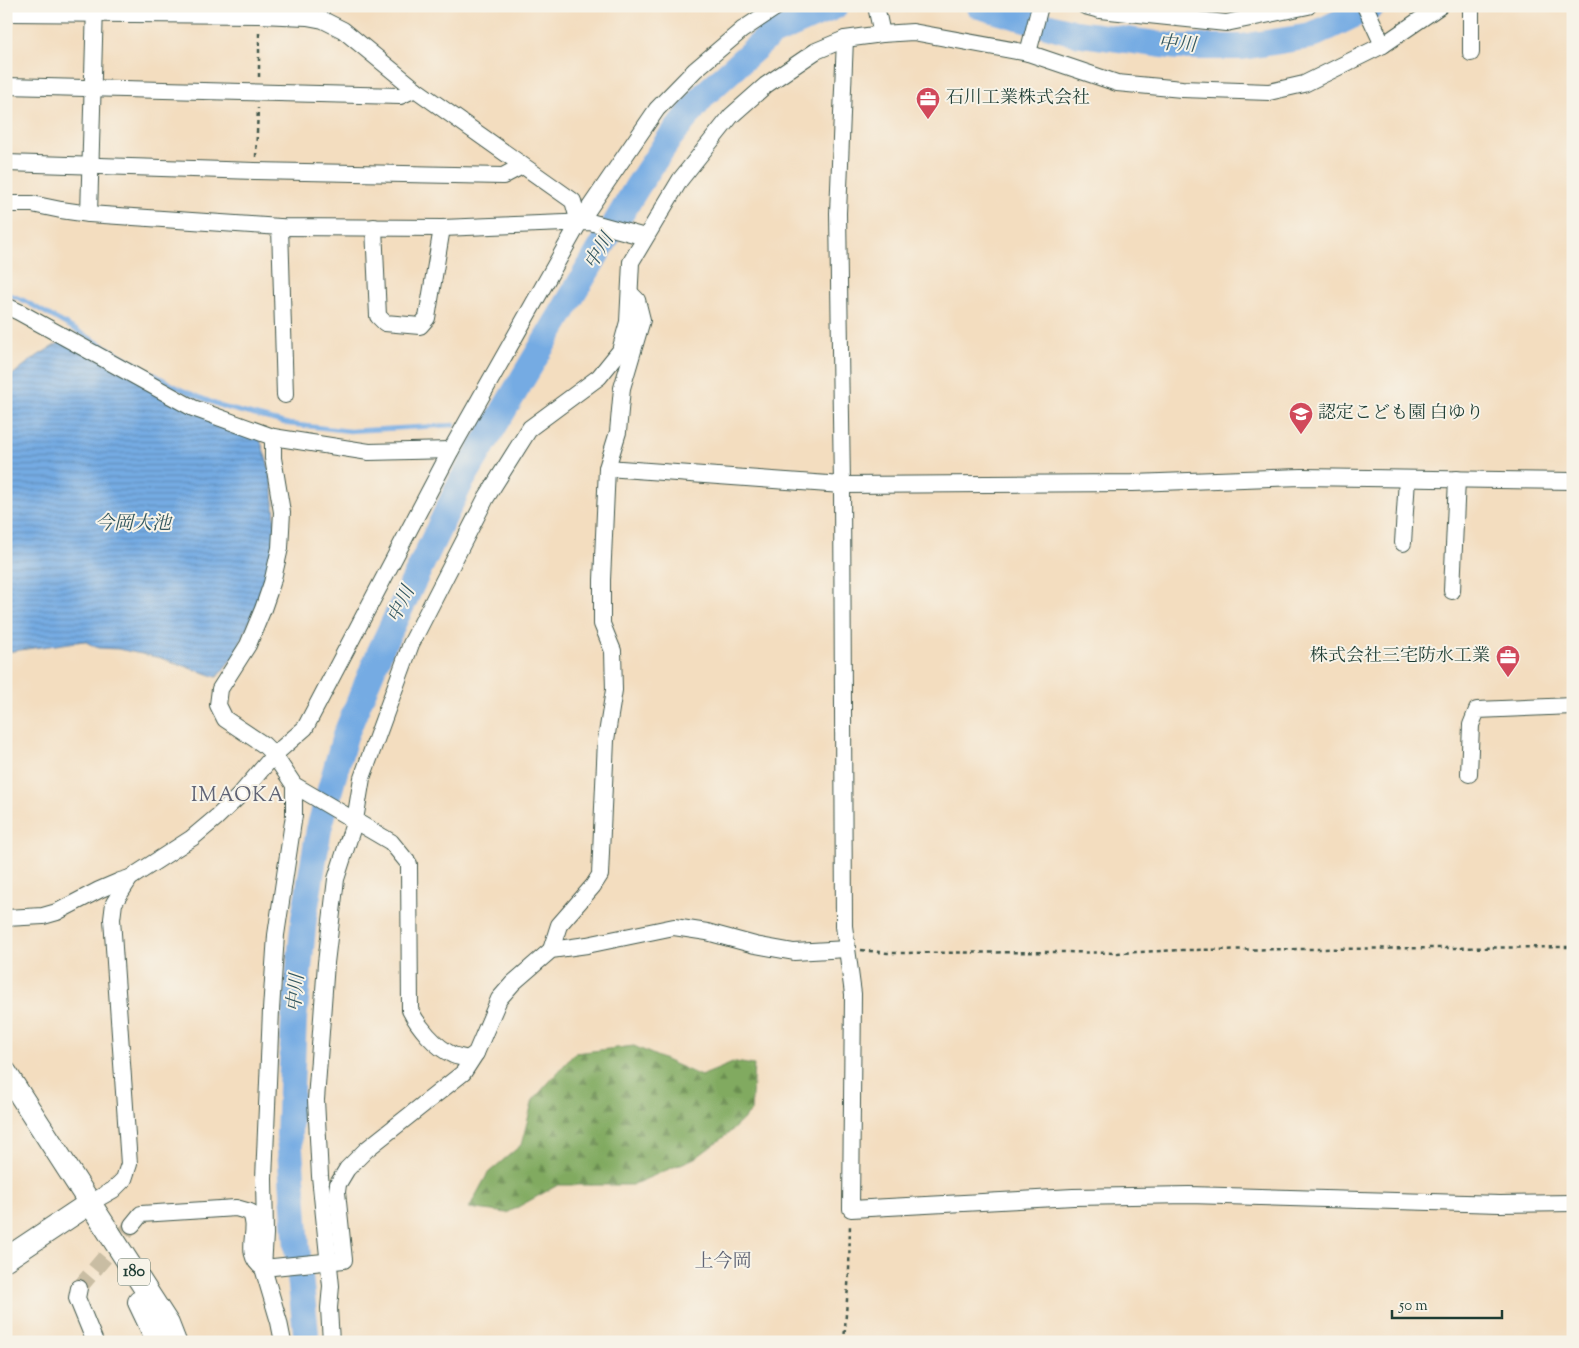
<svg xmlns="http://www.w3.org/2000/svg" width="1579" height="1348" viewBox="0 0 1579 1348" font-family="'Sorts Mill Goudy','Noto Serif JP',serif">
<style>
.forest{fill:url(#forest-firs);stroke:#50744a}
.water{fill:url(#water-rules);stroke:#4a748c}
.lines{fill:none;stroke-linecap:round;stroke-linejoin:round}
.stream{stroke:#75abe3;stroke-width:4.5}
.river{stroke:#75abe3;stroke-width:26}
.minor-tunnel{stroke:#c9bda3;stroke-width:16;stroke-dasharray:16 8;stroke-linecap:butt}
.minor-casing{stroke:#3f5549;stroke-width:18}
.highway-casing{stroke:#3f5549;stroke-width:24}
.path{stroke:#3f5549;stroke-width:2.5;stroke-dasharray:4 4;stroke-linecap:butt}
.minor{stroke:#fff;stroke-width:16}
.highway{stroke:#fff;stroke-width:22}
.labels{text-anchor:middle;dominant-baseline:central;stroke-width:4;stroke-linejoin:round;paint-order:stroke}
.shield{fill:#f7f3e8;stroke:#60746a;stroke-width:1}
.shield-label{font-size:16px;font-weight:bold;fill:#1f3d34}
.poi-label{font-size:18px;fill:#1f3d34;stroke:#f7f3e8;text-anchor:start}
.water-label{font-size:19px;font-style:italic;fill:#345860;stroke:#f7f3e8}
.neighbourhood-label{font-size:19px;fill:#606475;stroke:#f7f3e8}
.quarter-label{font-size:20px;letter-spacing:1px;fill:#606475;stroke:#f7f3e8}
</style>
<defs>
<pattern id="forest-firs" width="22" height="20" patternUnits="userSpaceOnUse" patternTransform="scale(1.25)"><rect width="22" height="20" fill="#81aa60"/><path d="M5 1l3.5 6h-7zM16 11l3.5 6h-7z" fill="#698c50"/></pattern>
<pattern id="water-rules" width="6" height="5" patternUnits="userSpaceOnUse" patternTransform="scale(1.25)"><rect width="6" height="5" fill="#75abe3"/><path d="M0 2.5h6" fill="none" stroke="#5f8cb9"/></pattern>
</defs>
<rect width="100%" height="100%" fill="#f7f3e8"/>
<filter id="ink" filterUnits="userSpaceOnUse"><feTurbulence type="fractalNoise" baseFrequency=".02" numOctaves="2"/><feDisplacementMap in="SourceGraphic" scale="10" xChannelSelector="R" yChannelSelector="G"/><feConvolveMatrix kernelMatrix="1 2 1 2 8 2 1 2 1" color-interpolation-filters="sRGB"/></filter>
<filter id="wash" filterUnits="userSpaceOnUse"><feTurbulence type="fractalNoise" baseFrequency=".0096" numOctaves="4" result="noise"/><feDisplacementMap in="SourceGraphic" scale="20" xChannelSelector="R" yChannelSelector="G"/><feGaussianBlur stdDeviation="1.12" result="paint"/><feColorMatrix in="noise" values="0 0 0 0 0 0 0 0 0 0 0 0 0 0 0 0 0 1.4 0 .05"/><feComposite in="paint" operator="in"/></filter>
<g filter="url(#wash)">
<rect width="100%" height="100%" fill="#f3ddbf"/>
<polygon class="forest" points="634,1046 701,1076 735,1062 754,1065 751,1112 729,1133 697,1157 632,1185 558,1185 507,1213 469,1208 488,1173 521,1145 533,1100 575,1053"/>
<path class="water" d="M63 341 260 439 269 467 273 490 276 536 266 583 235 655 217 677 161 658 118 649 98 648 84 641 6 652V381C24 364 42 352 63 341Z"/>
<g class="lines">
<g class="stream">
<polyline points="6,293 23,300 180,389 223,407 289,424 350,431 454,425"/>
<polyline points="485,422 497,421"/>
</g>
<g class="river">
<polyline points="979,6 1075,33 1178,47 1242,47 1311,36 1372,6"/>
<polyline points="307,1342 297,1248 289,1135 294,1020 304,918 319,829 345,736 381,649 461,482 637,187 669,139 705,94 770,35 836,6"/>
</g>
</g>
</g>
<g filter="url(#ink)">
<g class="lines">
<polyline class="minor-tunnel" points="79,1288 132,1225"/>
<defs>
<g id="minor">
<polyline points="876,6 882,34"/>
<polyline points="1085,6 1100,10 1226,23 1308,6"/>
<polyline points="1365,6 1383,45"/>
<polyline points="6,13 259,15 307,17 323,20 343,30 415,89 573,201 579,223"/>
<polyline points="845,39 838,213 842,485 844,926 853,994 851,1209 1073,1197 1189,1195 1500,1204 1573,1203"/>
<polyline points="1028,53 1040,6"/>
<polyline points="1471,53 1471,6"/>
<polyline points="6,86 400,96 415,89"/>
<polyline points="6,163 255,171 503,176 522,166"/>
<polyline points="6,204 32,204 61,210 89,214 280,227 442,228 590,222 645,237"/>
<polyline points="89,214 95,6"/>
<polyline points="280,227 285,395"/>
<polyline points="374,227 378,316 385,323 420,326 427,318 442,228"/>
<polyline points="6,306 19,312 193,408 273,437 369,452 451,450"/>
<path d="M273 437V458L282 512 280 548 272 583 263 609 248 645 220 689 218 705 225 719 264 745 274 755 294 785 391 842 409 864 410 1010C418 1026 435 1047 453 1055 457 1057 463 1057 468 1059L476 1053 499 999 513 983 551 950 587 945 674 927 707 932 755 945 794 952 847 949"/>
<polyline points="607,468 842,485 1133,483 1302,477 1573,481"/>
<polyline points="1403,543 1407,479"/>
<polyline points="1452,591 1457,479"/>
<polyline points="1469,774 1471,725 1477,710 1573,706"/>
<polyline points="6,918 43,916 57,912 99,890 120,881 130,878"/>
<polyline points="551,950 559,925 593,886 600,875 606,740 614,690 613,651 602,624 602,580 607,468 618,432 622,388 642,320 637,300 631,294"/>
<polyline points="90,1203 113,1190 124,1179 129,1164 112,919 114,903 130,878 192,838 217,817 238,797 274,755 305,728 451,450 579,223 657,109 695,70 742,30 778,6"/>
<path d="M132 1225 141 1214 236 1208 250 1212C261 1231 241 1253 263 1268L344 1260 337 1192 338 1184 347 1169 367 1149 463 1073 476 1053"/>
<polyline points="79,1288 77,1298 95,1342"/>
<polyline points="283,1342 279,1322 263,1268 265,1234 264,1179 271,1010 276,935 294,815 294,785"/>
<polyline points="331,1342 329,1308 331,1286 320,1176 316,1100 326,963 336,879 355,820 362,778 411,644 486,498 530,428 599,377 620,351 628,322 631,262 680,180 731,116 766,85 816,51 845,39 882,34 913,32 1028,53 1117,83 1182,89 1269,92 1304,84 1383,45 1440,6"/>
</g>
<g id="highway">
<polyline points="6,1073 168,1324 175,1342"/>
<polyline points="6,1259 90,1203"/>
<polyline points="139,1302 158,1342"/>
</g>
</defs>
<use href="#minor" class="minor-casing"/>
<use href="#highway" class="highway-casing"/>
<g class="path">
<polyline points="259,77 259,30"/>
<polyline points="256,157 258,108"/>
<polyline points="861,950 888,953 1064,952 1117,953 1182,950 1573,947"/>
<polyline points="844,1342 849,1272 850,1223"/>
</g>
<use href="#minor" class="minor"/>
<use href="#highway" class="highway"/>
</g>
</g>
<defs>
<symbol id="office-pin" viewBox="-11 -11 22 30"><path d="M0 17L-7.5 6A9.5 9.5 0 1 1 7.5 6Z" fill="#d1495b" stroke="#f7f3e8"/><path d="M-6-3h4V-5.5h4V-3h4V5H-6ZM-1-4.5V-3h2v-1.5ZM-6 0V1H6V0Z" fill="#fff"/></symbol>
<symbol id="school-pin" viewBox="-11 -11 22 30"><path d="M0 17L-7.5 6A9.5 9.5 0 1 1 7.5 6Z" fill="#d1495b" stroke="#f7f3e8"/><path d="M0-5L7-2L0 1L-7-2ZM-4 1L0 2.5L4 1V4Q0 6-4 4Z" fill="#fff"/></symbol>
</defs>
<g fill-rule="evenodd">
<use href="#office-pin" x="914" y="85" width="28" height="38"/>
<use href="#school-pin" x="1287" y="400" width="28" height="38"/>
<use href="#office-pin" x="1494" y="643" width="28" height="38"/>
</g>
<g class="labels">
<rect class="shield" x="118" y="1258.5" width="32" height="27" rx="4"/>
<g class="shield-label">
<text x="134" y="1272">180</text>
</g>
<g class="poi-label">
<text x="946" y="99">石川工業株式会社</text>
<text x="1318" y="414">認定こども園 白ゆり</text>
<text x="1490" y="657" text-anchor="end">株式会社三宅防水工業</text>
</g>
<g class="water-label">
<text transform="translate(1177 45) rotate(4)">中川</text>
<text transform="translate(600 252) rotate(-59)">中川</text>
<text x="133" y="524">今岡大池</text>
<text transform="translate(402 605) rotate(-64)">中川</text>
<text transform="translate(297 993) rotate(-85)">中川</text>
</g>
<g class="neighbourhood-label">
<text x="723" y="1262">上今岡</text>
</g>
<g class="quarter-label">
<text x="238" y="796">IMAOKA</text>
</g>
</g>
<rect width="1579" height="1348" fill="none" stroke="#f7f3e8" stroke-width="25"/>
<path d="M1392 1310v8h110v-8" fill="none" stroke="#1f3d34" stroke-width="2.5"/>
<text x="1399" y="1310" font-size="15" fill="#1f3d34" stroke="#f7f3e8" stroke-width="4" paint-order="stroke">50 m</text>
</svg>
